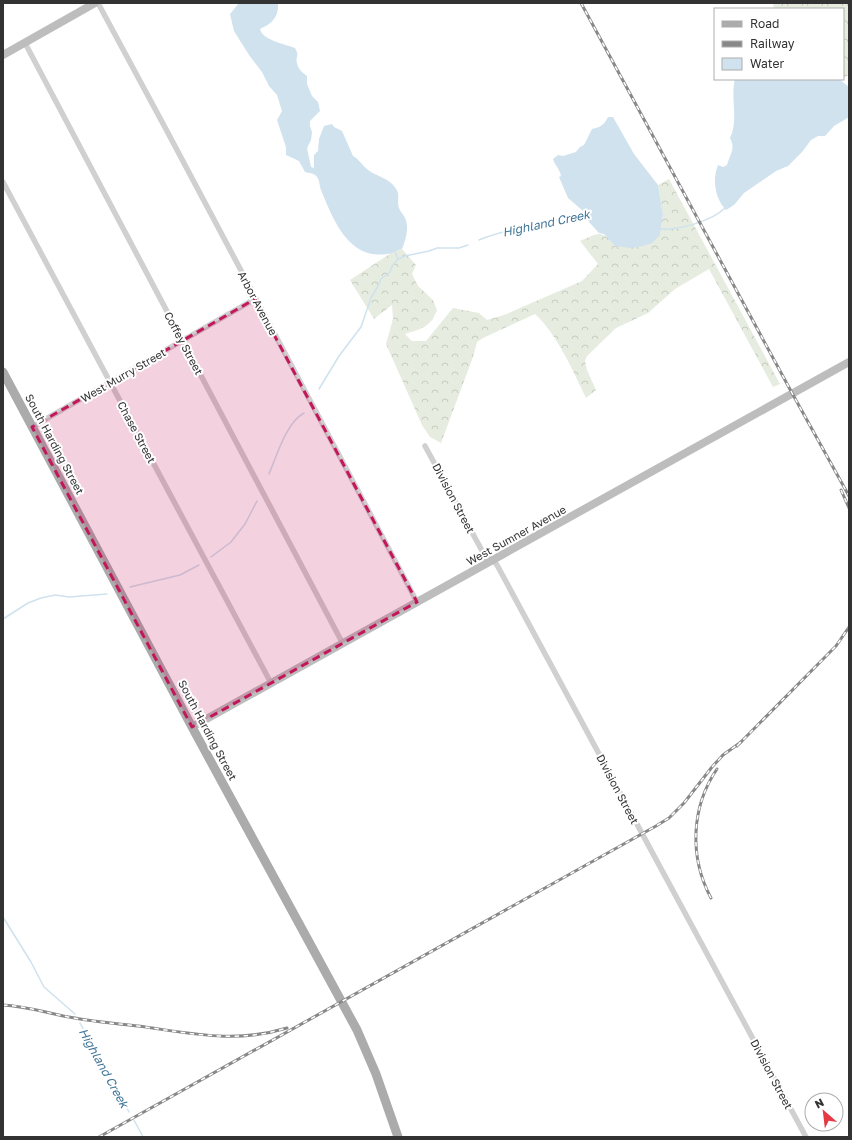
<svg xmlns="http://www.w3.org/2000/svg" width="852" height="1140" viewBox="0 0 852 1140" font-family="'Golos Text',sans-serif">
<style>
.forest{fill:url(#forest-crowns)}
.water{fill:#cfe2ee}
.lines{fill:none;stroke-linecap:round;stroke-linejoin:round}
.stream{stroke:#cfe2ee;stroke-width:1.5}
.street{stroke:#d0d0d0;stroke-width:5.5}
.secondary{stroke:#bdbdbd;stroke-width:8}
.primary{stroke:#ababab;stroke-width:9}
.rail-casing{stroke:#888;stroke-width:3}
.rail{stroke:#fff;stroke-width:1.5;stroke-dasharray:4.5;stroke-linecap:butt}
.marked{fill:#c2185b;fill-opacity:0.2;stroke:#c2185b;stroke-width:3;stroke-dasharray:8 5;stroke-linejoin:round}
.labels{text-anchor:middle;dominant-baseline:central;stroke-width:4;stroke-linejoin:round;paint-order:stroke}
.street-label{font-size:11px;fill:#333;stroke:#fff}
.water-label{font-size:12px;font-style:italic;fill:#3f7597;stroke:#fff}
</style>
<defs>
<pattern id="forest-crowns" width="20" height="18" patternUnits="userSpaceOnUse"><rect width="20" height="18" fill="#e6ecdf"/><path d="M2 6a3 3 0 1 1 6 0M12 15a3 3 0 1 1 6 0" fill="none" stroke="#c6cbc0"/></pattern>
</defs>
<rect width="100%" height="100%" fill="#fff"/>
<g class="forest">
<polygon points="773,3 849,3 849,75 843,78 843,9 774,9"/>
<path d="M669 179 780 384 773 387 709 269 675 289 648 313 616 328 587 356 585 361 587 370 596 390 586 398C573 371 557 334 535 314L483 338 477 342 473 357 441 443 430 437 422 425 386 344 393 319 392 305 374 319 350 280 391 253 402 249 416 265 412 274 418 286 433 300 437 310C431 327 421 329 405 334L412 341H426L453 308 479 313 487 320 504 315 582 281 598 264 580 241C599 233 601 229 615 246L660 235 663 215 658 185Z"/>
</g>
<g class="water">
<path d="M239 3H278C279 17 272 24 260 29 262 40 285 44 295 48 300 57 295 56 297 63 298 69 303 73 307 76V84L312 96 318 102 320 111 310 121V126L312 132 311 140 307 148 311 167 314 168V155L318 151 319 139 324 126 332 124 334 127 342 131 353 156C359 159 362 165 367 169 376 177 393 178 398 193 399 198 397 203 399 208 400 211 402 213 404 216 410 226 406 239 402 249 397 250 392 254 387 254 348 260 333 219 321 190 319 186 320 179 316 176 314 173 308 173 305 172L299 161 286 155V147L277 120 282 111 277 95 269 86 262 72 249 55 234 31 230 14Z"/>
<path d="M735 79H839L849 87V117L834 126 825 136H818L811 140 802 152 788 166 776 171 744 193 734 205 726 210C715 198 712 180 718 165L723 167 727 165C730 154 736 149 730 138 739 120 730 98 735 79Z"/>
<path d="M608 117H613L634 154 658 185 663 215 660 235 652 243 643 246 631 248 615 246 604 234 599 233 589 222 582 210 568 198 559 177 561 176C560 169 555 166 553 159L558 155 563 156 576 152 580 147 584 145 592 129C601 127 604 125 608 117Z"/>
</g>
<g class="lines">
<g class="stream">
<path d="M659 229C677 231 712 221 725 208"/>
<path d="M479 240C513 226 550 224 585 213"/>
<polyline points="395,252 398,259"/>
<polyline points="319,389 339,356 361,327 371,298 378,286 381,279 390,272 392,266 398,259 405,256 429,251 437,248 459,248 468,245"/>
<path d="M269 474C277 455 286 423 304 413"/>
<polyline points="211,557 231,542 245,524 257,501"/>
<polyline points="130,587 180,575 199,565"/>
<polyline points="3,619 28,603 41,598 55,595 69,597 107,594"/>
<polyline points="3,917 31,962 44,987 75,1014"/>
<polyline points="80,1023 129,1112"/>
<polyline points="134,1120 143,1137"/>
</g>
<g class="street">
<path d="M98 3C206 202 311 403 417 602"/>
<polyline points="25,43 343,644"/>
<polyline points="3,182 271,683"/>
<polyline points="32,427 255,299"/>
<polyline points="425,446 486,558 493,560 497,565 806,1137"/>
</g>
<g class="secondary">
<polyline points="3,55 95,3"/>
<polyline points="192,727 849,362"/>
</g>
<polyline class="primary" points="3,372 192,727 357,1030 376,1074 398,1137"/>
<defs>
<g id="rail">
<polyline points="581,3 792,393 849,496"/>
<polyline points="841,490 849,508"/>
<polyline points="737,746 836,646 849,627"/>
<path d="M711 898C689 857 691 807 717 769"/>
<path d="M3 1005C23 1006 40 1011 59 1015 85 1021 112 1023 138 1026 190 1033 235 1044 287 1028"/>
<polyline points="99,1137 656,826 669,818 684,803 712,767 723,755 741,742"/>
</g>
</defs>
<use href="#rail" class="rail-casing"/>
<use href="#rail" class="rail"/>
</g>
<path class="marked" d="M255 299 417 602 192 727 32 427Z"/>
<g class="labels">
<g class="street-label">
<text transform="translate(258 303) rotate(62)">Arbor Avenue</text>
<text transform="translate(184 343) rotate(62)">Coffey Street</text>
<text transform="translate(123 375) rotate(-30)">West Murry Street</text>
<text transform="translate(137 432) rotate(62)">Chase Street</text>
<text transform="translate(55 444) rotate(62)">South Harding Street</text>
<text transform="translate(454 498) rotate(62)">Division Street</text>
<text transform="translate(516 535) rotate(-29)">West Sumner Avenue</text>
<text transform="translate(208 730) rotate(62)">South Harding Street</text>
<text transform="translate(618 789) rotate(62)">Division Street</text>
<text transform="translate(772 1074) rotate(62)">Division Street</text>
</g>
<g class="water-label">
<text transform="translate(546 223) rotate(-12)">Highland Creek</text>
<text transform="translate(104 1068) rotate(61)">Highland Creek</text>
</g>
</g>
<rect width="852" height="1140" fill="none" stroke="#333333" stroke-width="8"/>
<rect x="714" y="8" width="130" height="72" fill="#ffffff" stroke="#adadad"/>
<rect x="722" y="21" width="20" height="6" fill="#ababab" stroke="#adadad"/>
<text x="750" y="28" font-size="12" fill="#333333">Road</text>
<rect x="722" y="41" width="20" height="6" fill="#888888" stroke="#adadad"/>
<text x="750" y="48" font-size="12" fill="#333333">Railway</text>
<rect x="722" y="58" width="20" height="12" fill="#cfe2ee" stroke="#adadad"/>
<text x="750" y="68" font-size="12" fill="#333333">Water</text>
<g transform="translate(824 1112) rotate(332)"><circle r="19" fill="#ffffff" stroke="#adadad"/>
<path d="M0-3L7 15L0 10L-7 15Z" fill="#e63946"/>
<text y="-6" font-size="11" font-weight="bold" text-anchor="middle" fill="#333333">N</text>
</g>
</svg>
